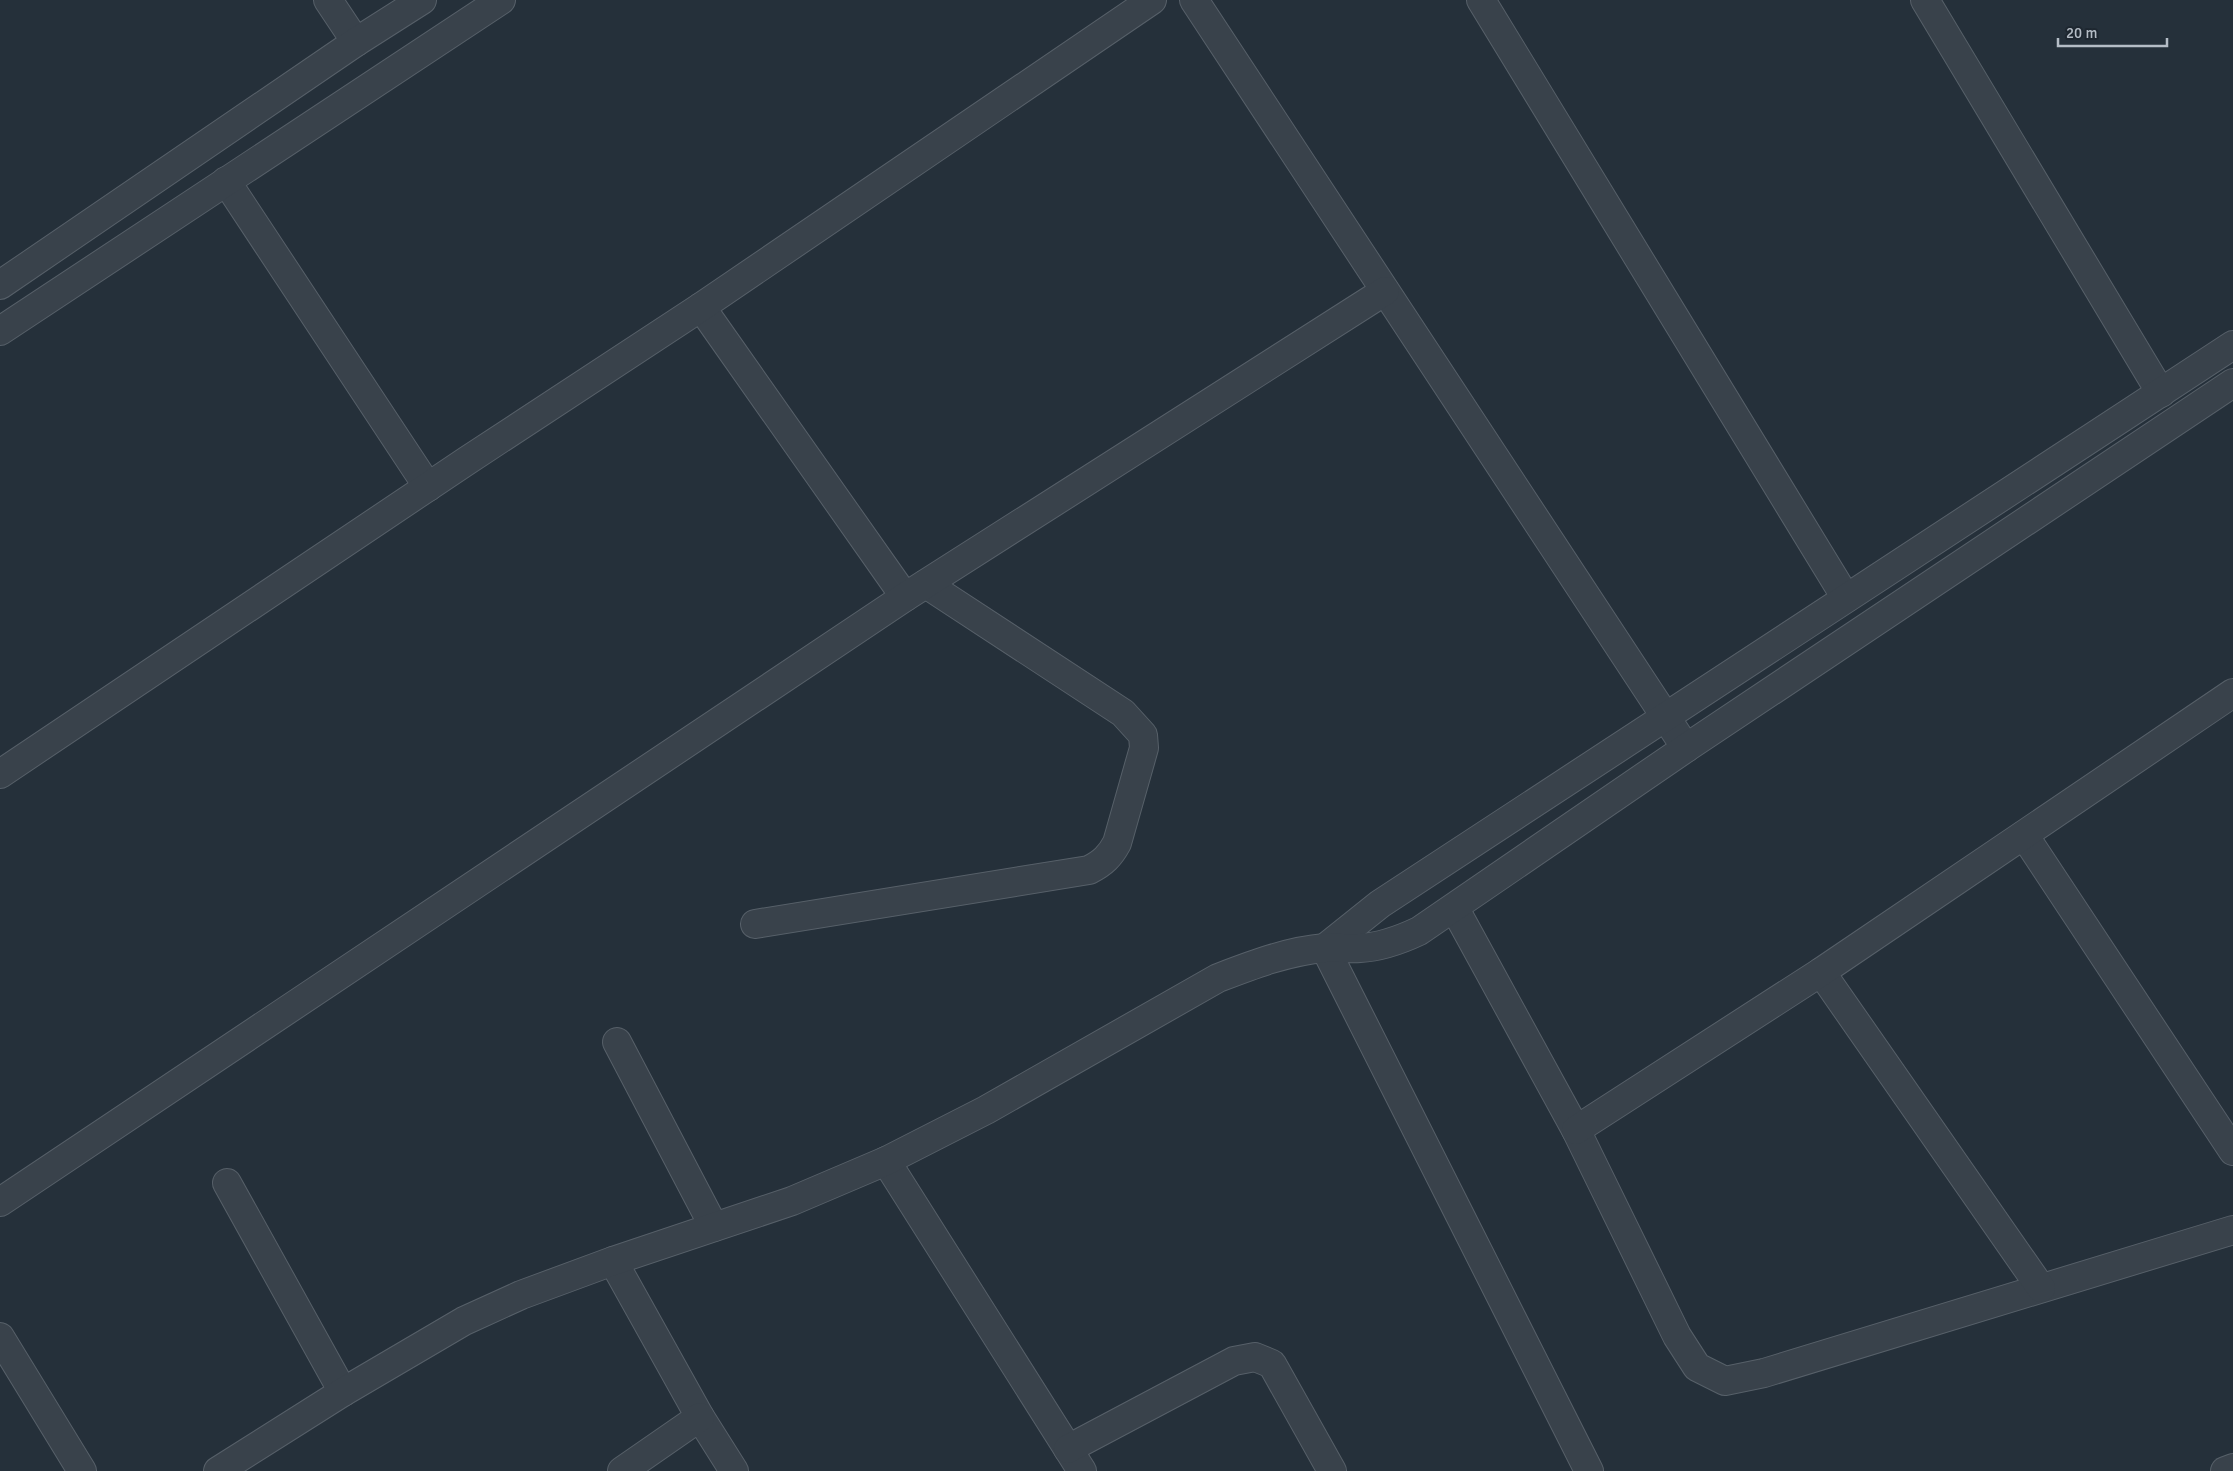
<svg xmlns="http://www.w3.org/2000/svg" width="2233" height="1471" viewBox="0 0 2233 1471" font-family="Signika,sans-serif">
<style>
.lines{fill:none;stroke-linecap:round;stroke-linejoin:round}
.minor-casing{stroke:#576069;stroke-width:30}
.tertiary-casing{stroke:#576069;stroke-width:30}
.minor{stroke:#39424b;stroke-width:28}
.tertiary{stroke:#39424b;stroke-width:28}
</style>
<rect width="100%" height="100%" fill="#25303a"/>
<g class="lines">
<defs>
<g id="minor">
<polyline points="328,0 356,42"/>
<polyline points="1194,0 1686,748"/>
<polyline points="1481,0 1846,598"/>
<polyline points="1925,0 2161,393"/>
<polyline points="226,181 428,487"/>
<polyline points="0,285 356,42 422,0"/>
<polyline points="701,307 905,597"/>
<polyline points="0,331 501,0"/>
<polyline points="0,774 468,460 701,307 1152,0"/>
<polyline points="2024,835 2233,1151"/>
<polyline points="1455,909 1576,1130 1677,1336 1697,1367 1725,1381 1764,1373 2233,1230"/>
<path d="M755 924 1089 870C1103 863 1110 856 1117 843L1144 748 1143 735 1123 713 926 584"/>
<polyline points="1325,948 1589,1471"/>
<polyline points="1821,972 2041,1288"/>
<polyline points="617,1042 714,1227"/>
<polyline points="1576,1130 1821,972 2233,693"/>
<polyline points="886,1161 1082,1471"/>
<polyline points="227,1183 343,1392"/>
<polyline points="0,1202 905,597 1385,291"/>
<polyline points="613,1261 700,1417 734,1471"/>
<polyline points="0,1337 82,1471"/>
<polyline points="1068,1449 1234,1361 1255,1357 1272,1364 1332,1471"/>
<polyline points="622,1471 700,1417"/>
<polyline points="2225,1471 2233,1468"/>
</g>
<g id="tertiary">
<polyline points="1325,948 1380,904 2233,345"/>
<path d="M218 1471 343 1392 464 1321 521 1295 613 1261 792 1201 886 1161 986 1110 1218 978C1252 965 1288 951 1325 948 1337 947 1349 949 1360 948 1381 947 1400 940 1419 931L1686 748 2233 383"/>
</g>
</defs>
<use href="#minor" class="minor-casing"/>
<use href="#tertiary" class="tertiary-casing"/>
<use href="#minor" class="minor"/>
<use href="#tertiary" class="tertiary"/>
</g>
<path d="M2058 38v8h109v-8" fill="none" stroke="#b5bdc6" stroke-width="2.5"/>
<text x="2066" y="38" font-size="15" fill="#b5bdc6" stroke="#1e2730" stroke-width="4" paint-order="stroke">20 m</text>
</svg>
